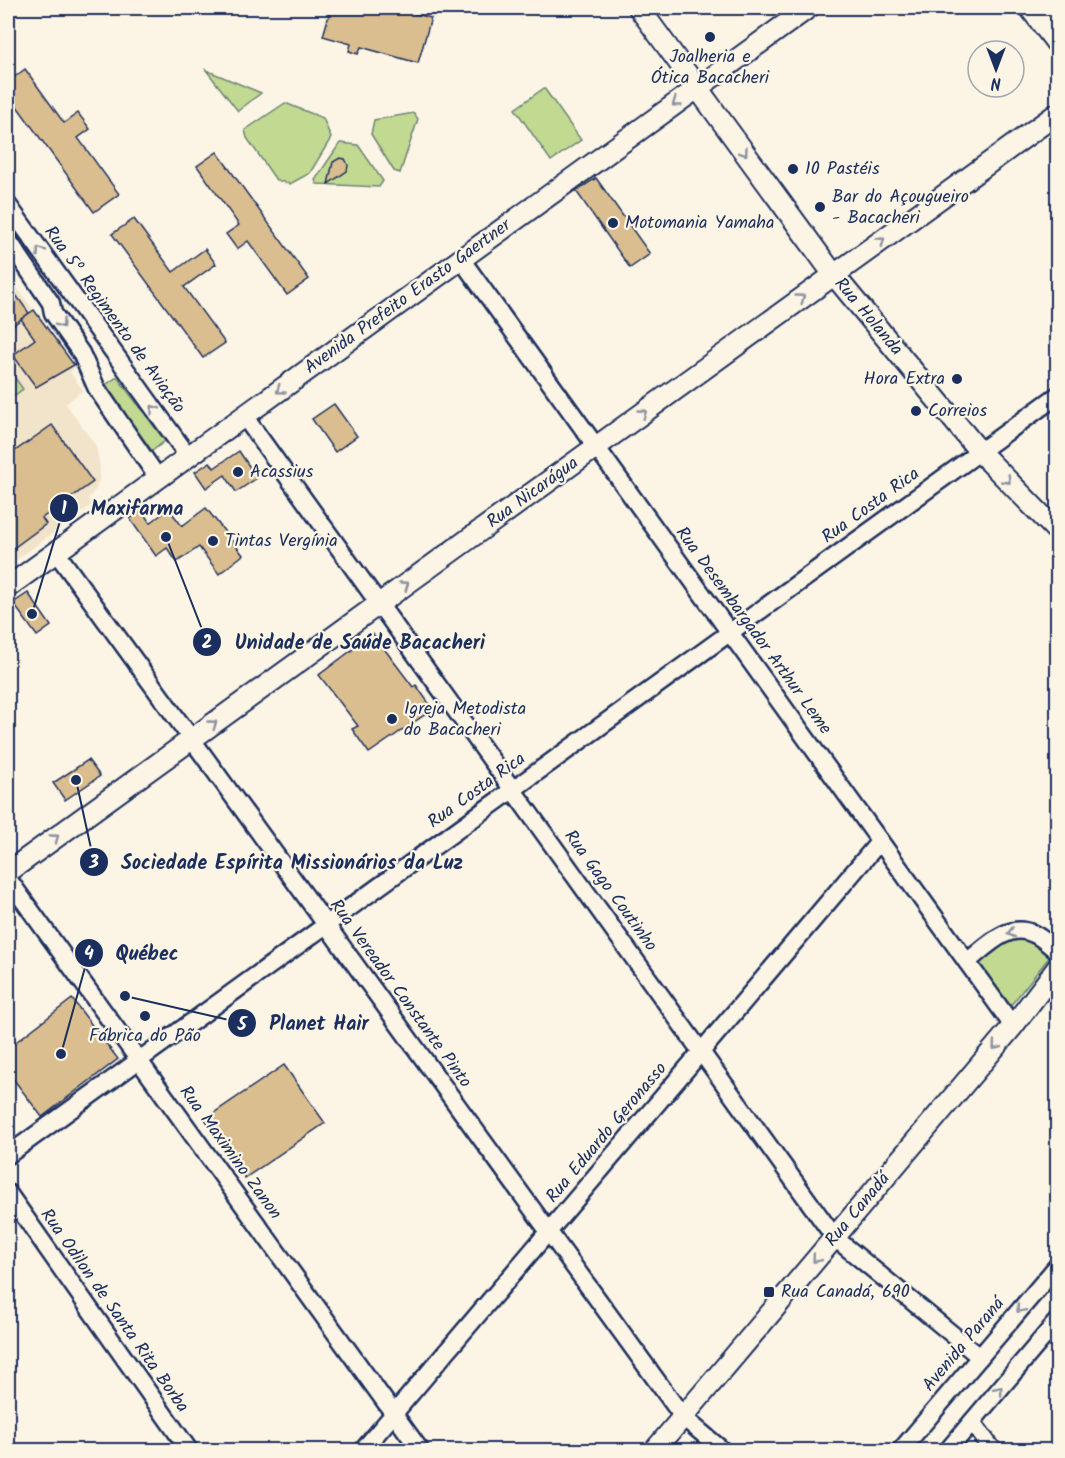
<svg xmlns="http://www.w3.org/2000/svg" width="1065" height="1458" viewBox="0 0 1065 1458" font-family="Kalam,sans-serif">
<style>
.built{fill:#f2e4cb}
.green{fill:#c1d990;stroke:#6e8477;stroke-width:1.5}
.building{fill:#dbbe8f;stroke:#1b2f5e;stroke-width:1.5}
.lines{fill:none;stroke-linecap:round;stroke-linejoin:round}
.minor-casing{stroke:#1b2f5e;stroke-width:21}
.major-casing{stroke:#1b2f5e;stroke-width:24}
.minor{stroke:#fcf5e5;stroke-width:16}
.major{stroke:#fcf5e5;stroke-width:20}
.oneway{stroke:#8c92a2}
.poi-dot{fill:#1b2f5e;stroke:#fcf5e5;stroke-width:2}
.labels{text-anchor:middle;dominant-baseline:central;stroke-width:4.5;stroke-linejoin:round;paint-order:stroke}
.poi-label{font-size:18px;fill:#1b2f5e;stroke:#fcf5e5;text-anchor:start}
.street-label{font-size:18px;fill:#1b2f5e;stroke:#fcf5e5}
.leader{fill:none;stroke:#1b2f5e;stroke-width:2}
.callout-dot{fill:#1b2f5e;stroke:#fcf5e5;stroke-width:2}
.mark-label{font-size:18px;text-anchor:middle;font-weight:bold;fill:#fff}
.callout-label{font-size:20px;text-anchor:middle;font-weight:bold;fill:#1b2f5e;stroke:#fcf5e5;stroke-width:4.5;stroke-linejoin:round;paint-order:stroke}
</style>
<rect width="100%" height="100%" fill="#fcf5e5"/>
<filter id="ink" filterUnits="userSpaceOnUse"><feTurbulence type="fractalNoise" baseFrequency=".0167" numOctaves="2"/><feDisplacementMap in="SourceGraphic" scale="12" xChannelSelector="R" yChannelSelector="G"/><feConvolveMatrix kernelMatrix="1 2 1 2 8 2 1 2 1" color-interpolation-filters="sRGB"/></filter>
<g filter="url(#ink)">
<polygon class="built" points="8,275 75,368 70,372 83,390 66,404 96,446 100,466 99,480 96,489 88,499 92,505 8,566"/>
<g class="green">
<polygon points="206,70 261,93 238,111"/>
<polygon points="544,88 581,140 551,161 515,109"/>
<polygon points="285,103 323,118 331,138 310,173 290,184 276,180 247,138 245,130"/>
<polygon points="414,113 418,119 400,173 394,171 371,134 374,120"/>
<polygon points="340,143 358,145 383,181 379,187 317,184 315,180"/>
<polygon points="8,368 23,389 8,400"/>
<polygon points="117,377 165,441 152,451 104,386"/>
<polygon points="1015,938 1034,940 1051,955 1007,1010 976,966 998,945"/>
</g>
<g class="building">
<polygon points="331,8 395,8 431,18 418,63 361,47 358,54 349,51 351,44 323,36"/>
<polygon points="25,69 64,123 78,113 90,129 78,138 119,194 94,212 8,94 8,82"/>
<polygon points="217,152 309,279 287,295 248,241 237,249 226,234 239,225 197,166"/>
<polygon points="340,158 345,159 348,165 347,171 328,184 333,162"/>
<polygon points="596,178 650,254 630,268 576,191"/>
<polygon points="134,219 173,272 205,249 216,264 184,287 225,343 203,358 112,234"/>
<polygon points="8,284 29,313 8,329"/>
<polygon points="34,310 74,365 36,387 13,355 35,339 21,319"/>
<polygon points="334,404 357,436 335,452 312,419"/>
<polygon points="52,425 93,482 42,518 46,524 8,552 8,456"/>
<polygon points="239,451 257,478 236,492 225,475 206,488 195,472 210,462 214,468"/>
<polygon points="206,508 243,555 219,574 199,547 177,562 167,548 156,556 130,519 142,511 150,523 169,509 182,526"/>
<polygon points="28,593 51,626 37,636 13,603"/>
<polygon points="373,634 413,687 416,685 433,709 369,753 352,729 358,726 319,675"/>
<polygon points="88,760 100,776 65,800 53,783"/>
<polygon points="72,999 118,1059 42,1117 8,1072 8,1048"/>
<polygon points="284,1065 325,1123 245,1178 205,1119"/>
</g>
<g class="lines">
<defs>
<g id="minor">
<polyline points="8,205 188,456"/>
<polyline points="8,240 51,303 53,313 81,353 97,389 158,478"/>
<polyline points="461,259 1013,1026"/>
<polyline points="244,416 835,1238 980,1357"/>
<polyline points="56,552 683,1417 722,1450"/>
<polyline points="8,879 420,1450"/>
<path d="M967 962C986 947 1008 921 1034 934 1043 938 1050 946 1058 952"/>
<polyline points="8,1155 1058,395"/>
<polyline points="8,1193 189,1450"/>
<polyline points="972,1422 993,1450"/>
<polyline points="363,1450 880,841"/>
<polyline points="901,1450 1058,1265"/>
<polyline points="948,1450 1058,1320"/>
</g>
<g id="major">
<polyline points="639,8 834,275 979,451 1058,532"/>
<polyline points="1030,8 1058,45"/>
<polyline points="8,587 808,8"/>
<polyline points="8,872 1058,113"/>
<polyline points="655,1450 1013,1026 1058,967"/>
</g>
</defs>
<use href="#minor" class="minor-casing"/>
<use href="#major" class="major-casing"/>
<use href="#minor" class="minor"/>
<use href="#major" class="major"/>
</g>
<defs><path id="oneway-chevron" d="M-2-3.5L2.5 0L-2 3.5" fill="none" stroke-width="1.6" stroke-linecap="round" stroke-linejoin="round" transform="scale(1.5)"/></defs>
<g class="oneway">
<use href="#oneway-chevron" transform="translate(676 103) rotate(144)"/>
<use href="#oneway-chevron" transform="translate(744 152) rotate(54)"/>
<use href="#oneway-chevron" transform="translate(881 241) rotate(-36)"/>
<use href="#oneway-chevron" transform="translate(40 251) rotate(-126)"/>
<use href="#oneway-chevron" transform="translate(801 298) rotate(-36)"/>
<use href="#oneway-chevron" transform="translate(61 324) rotate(55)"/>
<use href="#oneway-chevron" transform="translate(280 390) rotate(144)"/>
<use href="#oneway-chevron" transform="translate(154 409) rotate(-126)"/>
<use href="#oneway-chevron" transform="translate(643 413) rotate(-36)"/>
<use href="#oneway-chevron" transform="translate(1007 480) rotate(46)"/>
<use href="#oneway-chevron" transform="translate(405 585) rotate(-36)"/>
<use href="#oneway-chevron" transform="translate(213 724) rotate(-36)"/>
<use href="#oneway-chevron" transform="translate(55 838) rotate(-36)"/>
<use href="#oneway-chevron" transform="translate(1011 933) rotate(166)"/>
<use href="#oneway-chevron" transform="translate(996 1046) rotate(130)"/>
<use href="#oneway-chevron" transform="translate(816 1259) rotate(130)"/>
<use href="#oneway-chevron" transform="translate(1020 1309) rotate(130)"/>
<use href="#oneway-chevron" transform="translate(999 1390) rotate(-50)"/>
</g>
</g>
<g class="poi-dot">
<circle cx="710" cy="37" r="6"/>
<circle cx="793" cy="169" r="6"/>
<circle cx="820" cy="207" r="6"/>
<circle cx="613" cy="223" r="6"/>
<circle cx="957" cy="379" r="6"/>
<circle cx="916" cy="411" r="6"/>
<circle cx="238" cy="472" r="6"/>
<circle cx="213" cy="541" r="6"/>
<circle cx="392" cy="719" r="6"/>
<circle cx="145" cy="1016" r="6"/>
<rect x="763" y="1286" width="12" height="12" rx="3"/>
</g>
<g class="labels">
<g class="poi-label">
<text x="710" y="57" text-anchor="middle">Joalheria e<tspan x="710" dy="21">Ótica Bacacheri</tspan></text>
<text x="805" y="169">10 Pastéis</text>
<text x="832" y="197">Bar do Açougueiro<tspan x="832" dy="21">- Bacacheri</tspan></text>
<text x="625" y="223">Motomania Yamaha</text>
<text x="945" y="379" text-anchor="end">Hora Extra</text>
<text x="928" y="411">Correios</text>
<text x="250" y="472">Acassius</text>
<text x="225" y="541">Tintas Vergínia</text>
<text x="404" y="709">Igreja Metodista<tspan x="404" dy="21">do Bacacheri</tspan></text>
<text x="145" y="1036" text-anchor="middle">Fábrica do Pão</text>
<text x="781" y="1292">Rua Canadá, 690</text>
</g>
<g class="street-label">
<text transform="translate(408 297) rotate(-36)">Avenida Prefeito Erasto Gaertner</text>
<text transform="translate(868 317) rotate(50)">Rua Holanda</text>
<text transform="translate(114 320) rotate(54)">Rua 5º Regimento de Aviação</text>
<text transform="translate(533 493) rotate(-36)">Rua Nicarágua</text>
<text transform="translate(871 506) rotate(-36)">Rua Costa Rica</text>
<text transform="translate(753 631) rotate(54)">Rua Desembargador Arthur Leme</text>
<text transform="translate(477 791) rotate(-36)">Rua Costa Rica</text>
<text transform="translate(610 891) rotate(54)">Rua Gago Coutinho</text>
<text transform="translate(400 994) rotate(54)">Rua Vereador Constante Pinto</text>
<text transform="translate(607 1133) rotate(-50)">Rua Eduardo Geronasso</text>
<text transform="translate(230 1153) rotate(54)">Rua Maximino Zanon</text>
<text transform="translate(858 1210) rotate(-50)">Rua Canadá</text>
<text transform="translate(114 1311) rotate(55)">Rua Odilon de Santa Rita Borba</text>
<text transform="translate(964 1345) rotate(-50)">Avenida Paraná</text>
</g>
</g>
<path class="leader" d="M32 614L64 508M166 537L207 642M76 780L94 862M61 1054L89 953M125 996L242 1023"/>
<g class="callout-dot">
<circle cx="32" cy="614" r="6"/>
<circle cx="166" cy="537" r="6"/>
<circle cx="76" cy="780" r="6"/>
<circle cx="61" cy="1054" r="6"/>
<circle cx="125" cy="996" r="6"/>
<circle cx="64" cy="508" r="15"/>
<circle cx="207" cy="642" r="15"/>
<circle cx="94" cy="862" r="15"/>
<circle cx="89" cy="953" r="15"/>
<circle cx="242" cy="1023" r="15"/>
</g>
<g class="mark-label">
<text x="64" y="514">1</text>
<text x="207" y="648">2</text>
<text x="94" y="868">3</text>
<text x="89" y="959">4</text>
<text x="242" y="1030">5</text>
</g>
<g class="callout-label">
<text x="137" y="515">Maxifarma</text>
<text x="360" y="649">Unidade de Saúde Bacacheri</text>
<text x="292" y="869">Sociedade Espírita Missionários da Luz</text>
<text x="147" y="960">Québec</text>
<text x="319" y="1030">Planet Hair</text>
</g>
<rect width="1065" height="1458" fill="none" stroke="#fcf5e5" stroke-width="30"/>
<rect x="15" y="15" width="1035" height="1428" fill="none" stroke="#1b2f5e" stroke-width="2" filter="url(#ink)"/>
<g transform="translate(996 69) rotate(180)"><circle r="28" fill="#fcf5e5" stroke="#a2a6af" stroke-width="1.5"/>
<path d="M0-4.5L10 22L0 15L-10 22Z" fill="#1b2f5e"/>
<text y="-9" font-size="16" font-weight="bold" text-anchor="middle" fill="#1b2f5e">N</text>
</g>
</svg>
